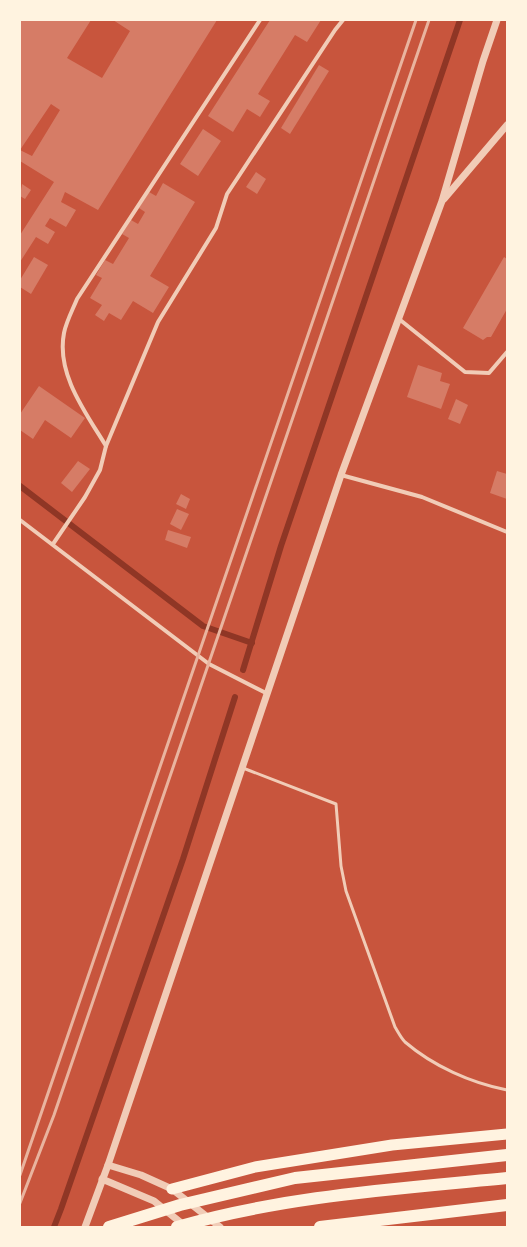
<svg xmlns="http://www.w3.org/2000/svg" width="527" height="1247" viewBox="0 0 527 1247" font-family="'Roboto Condensed',sans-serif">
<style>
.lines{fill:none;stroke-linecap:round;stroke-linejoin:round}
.stream{stroke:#8f3625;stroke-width:6}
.building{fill:#d67c66}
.service{stroke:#f1ccb7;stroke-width:3}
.minor{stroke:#f1ccb7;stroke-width:4}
.tertiary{stroke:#f1ccb7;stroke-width:7}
.trunk{stroke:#fff3e0;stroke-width:11}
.motorway{stroke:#fff3e0;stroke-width:12}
.rail{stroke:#e9b49f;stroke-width:3}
</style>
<rect width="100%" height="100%" fill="#c8553d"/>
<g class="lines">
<g class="stream">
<polyline points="20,486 203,626 252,643"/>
<polyline points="243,670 281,546 460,20"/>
<polyline points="54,1227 61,1209 183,859 235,697"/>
</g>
</g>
<g class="building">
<polygon points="20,20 91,20 67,58 102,78 130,31 113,20 217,20 98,210 65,192 61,202 76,210 66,227 50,218 45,226 55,232 48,244 36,237 20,262 20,235 54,182 20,161 20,150 32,156 60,110 51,104 20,150"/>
<polygon points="270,20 321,20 307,42 295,35 258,94 270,101 260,117 247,109 233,132 208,116"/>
<polygon points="319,65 329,71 290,134 281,128"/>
<polygon points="203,129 221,141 198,176 180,164"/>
<polygon points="256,172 266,179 257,194 246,187"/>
<polygon points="163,183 195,202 150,276 169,287 153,313 133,301 121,320 109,313 104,321 95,315 102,305 90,298 102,278 96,275 105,260 113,264 129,238 122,234 131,220 138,224 145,212 139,208 149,192 156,196"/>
<polygon points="22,184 31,190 25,199 20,196"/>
<polygon points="34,257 48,265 31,294 20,287 20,280"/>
<polygon points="504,257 507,259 507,309 491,337 487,337 483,340 463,328"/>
<polygon points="418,365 442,373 440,381 450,384 441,409 407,397"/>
<polygon points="39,386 85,418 71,438 45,420 33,439 20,430 20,414"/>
<polygon points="456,399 468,405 460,424 448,419"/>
<polygon points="78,461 90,469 72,492 61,483"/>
<polygon points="497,471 507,474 507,499 490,493"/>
<polygon points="181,494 190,499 186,509 176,504"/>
<polygon points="177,509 189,514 181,530 170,524"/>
<polygon points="168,530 191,537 187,548 165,540"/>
</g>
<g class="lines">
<path class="service" d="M243 768 336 804 341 866 346 891 395 1027C398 1032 401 1038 405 1042 433 1066 471 1083 507 1090"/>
<g class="minor">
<polyline points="399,319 465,372 489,373 507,352"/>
<path d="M106 446C86 413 56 374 64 333 66 322 73 309 77 299L260 20"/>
<polyline points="341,475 422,497 507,532"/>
<polyline points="20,520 209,664 268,694"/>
<polyline points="53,544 85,497 100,470 106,446 158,322 216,228 227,194 335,30 343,20"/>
</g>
<g class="tertiary">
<polyline points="444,199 507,125"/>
<polyline points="108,1165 141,1175 172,1189 220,1227"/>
<polyline points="102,1179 154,1201 185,1226"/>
<polyline points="85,1227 108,1165 341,475 442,201 483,61 497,20"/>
</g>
<polyline class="trunk" points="172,1189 255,1167 392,1145 507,1134"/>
<g class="motorway">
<polyline points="109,1227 180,1205 295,1178 507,1155"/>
<path d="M177 1227C284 1196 397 1189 507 1178"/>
<polyline points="320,1227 507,1205"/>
</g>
<g class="rail">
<polyline points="20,1175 416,20"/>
<polyline points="20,1203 54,1115 429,20"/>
</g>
</g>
<rect width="527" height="1247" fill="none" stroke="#fff3e0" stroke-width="42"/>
</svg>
